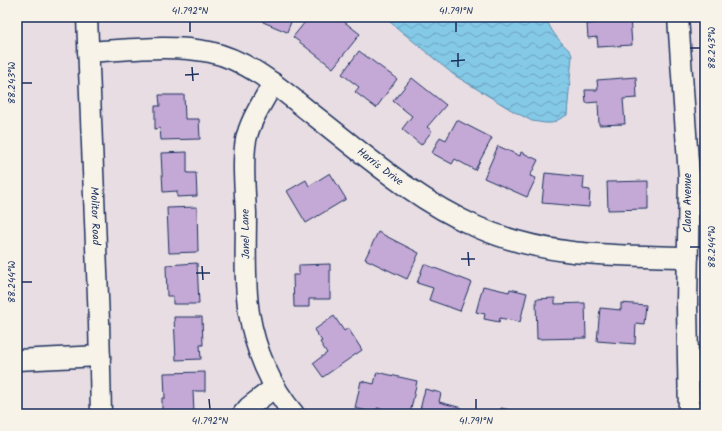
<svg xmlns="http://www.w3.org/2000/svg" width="722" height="431" viewBox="0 0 722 431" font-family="Kalam,sans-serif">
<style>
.water{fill:url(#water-waves);stroke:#5a8bb0}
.building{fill:#c4a9d6;stroke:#1b2f5e}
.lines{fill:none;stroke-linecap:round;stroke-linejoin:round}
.minor-casing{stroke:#1b2f5e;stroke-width:23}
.minor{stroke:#f7f3e8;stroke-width:20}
.ticks{fill:none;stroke:#1b2f5e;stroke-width:1.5}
.labels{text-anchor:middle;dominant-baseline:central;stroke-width:3.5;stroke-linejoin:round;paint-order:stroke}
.street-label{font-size:11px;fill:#1b2f5e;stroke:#f7f3e8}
.neatline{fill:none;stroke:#1b2f5e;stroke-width:1.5}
.ticks-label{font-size:10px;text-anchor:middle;fill:#1b2f5e}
</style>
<defs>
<pattern id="water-waves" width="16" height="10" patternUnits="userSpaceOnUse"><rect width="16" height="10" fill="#84c9e6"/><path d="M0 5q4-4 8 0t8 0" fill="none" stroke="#6ba4be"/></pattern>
</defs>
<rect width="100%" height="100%" fill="#e8dde3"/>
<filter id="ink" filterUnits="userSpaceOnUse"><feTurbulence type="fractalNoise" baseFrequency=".025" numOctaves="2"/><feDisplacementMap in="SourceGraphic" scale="8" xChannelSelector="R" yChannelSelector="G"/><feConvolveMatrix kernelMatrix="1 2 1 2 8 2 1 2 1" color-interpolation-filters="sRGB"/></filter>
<g filter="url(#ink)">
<path class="water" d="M384 17H547C547 25 556 37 562 43 566 48 571 50 572 56L567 115 552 123H545L532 121 513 111 454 75Z"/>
<g class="building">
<polygon points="265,17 293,17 287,32 263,22"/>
<polygon points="309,17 323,17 327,20 329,17 338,17 360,34 333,68 293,37"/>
<polygon points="597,17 630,17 632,45 598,47 597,37 588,38 587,24 597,23"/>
<polygon points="359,51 397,79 376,108 355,92 359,87 342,74"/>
<polygon points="636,77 637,98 623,99 625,124 599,125 598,102 586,103 585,90 598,90 597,80"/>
<polygon points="412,78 446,105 427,127 432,131 421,145 402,129 412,116 393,101"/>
<polygon points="159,95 184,95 185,119 199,119 200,139 161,140 160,128 155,129 155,106 160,106"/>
<polygon points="457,120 492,138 475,170 455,159 452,164 432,153 440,137 446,140"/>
<polygon points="498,146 520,156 521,152 538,160 530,176 536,178 527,197 484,178"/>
<polygon points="187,152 187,173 196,173 197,196 177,197 177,191 163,192 161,153"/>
<polygon points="330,173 346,199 306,223 287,191 306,180 309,186"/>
<polygon points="545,173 584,177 583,189 590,190 589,207 542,203"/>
<polygon points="648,181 648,209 608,210 607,182"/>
<polygon points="197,207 198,252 169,253 167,208"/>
<polygon points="378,232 419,253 407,279 365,259"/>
<polygon points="197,263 199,304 173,304 173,296 167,296 166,265"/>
<polygon points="330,264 330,299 309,299 309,307 294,307 293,275 299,275 299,265"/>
<polygon points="424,264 471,282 460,311 429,300 433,288 417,283"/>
<polygon points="483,286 509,292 510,289 527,293 520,322 500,318 499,322 484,319 485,314 476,312"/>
<polygon points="555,298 555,304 585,303 586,338 537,339 536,299"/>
<polygon points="621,303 646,305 644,324 636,323 635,344 597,341 600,308 621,310"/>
<polygon points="334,316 344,331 348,328 362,350 323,377 313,363 327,353 320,342 322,341 314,330"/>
<polygon points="174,317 202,317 203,345 200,345 201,359 176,360"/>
<polygon points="205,372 205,391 193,391 194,414 162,414 162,398 165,398 164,373"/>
<polygon points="377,372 417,381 410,414 377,408 376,413 355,408 361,381 374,384"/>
<polygon points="425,389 441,393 439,402 462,408 460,414 419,414"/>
<polygon points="501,408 514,411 513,414 500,414"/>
</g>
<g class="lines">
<defs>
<g id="minor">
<path id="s1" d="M87 17 99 322 101 414"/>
<polyline points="678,17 689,177 687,305 689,414"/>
<path id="s2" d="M88 52C128 50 170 44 210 52 248 60 281 89 311 113 364 154 415 200 477 227 547 258 614 255 688 257"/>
<path d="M273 83C263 102 250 120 246 140 242 161 245 191 246 213 246 245 244 282 249 313 255 349 270 386 294 414"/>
<polyline points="17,360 100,356"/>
<polyline points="243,414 249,407 275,387"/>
</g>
</defs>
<use href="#minor" class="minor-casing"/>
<use href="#minor" class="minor"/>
</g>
</g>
<path class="ticks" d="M190 22V32M456 22V32M690 48H700M458 53V67M451 61 465 60M192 67 193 81M185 75 199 74M22 83H32M690 247H700M468 252 469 266M461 259H475M202 266 203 280M196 273H210M22 282H32M209 399 210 409M476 399V409"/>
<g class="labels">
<g class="street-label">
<text stroke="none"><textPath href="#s2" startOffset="329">Harris Drive</textPath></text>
<text transform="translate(688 203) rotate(-90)">Clara Avenue</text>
<text stroke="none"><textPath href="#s1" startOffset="199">Molitor Road</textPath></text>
<text transform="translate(246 234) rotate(-91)">Janel Lane</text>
</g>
</g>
<rect width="722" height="431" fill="none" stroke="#f7f3e8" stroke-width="44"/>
<rect x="22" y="22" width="678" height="387" class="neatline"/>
<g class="ticks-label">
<text x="190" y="14">41.792°N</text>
<text x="456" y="14">41.791°N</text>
<text transform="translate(711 48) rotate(-90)" y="4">88.243°W</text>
<text transform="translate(11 83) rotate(-90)" y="4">88.243°W</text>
<text transform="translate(711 247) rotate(-90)" y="4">88.244°W</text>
<text transform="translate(11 282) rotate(-90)" y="4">88.244°W</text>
<text x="210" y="424">41.792°N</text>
<text x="476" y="424">41.791°N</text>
</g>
</svg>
